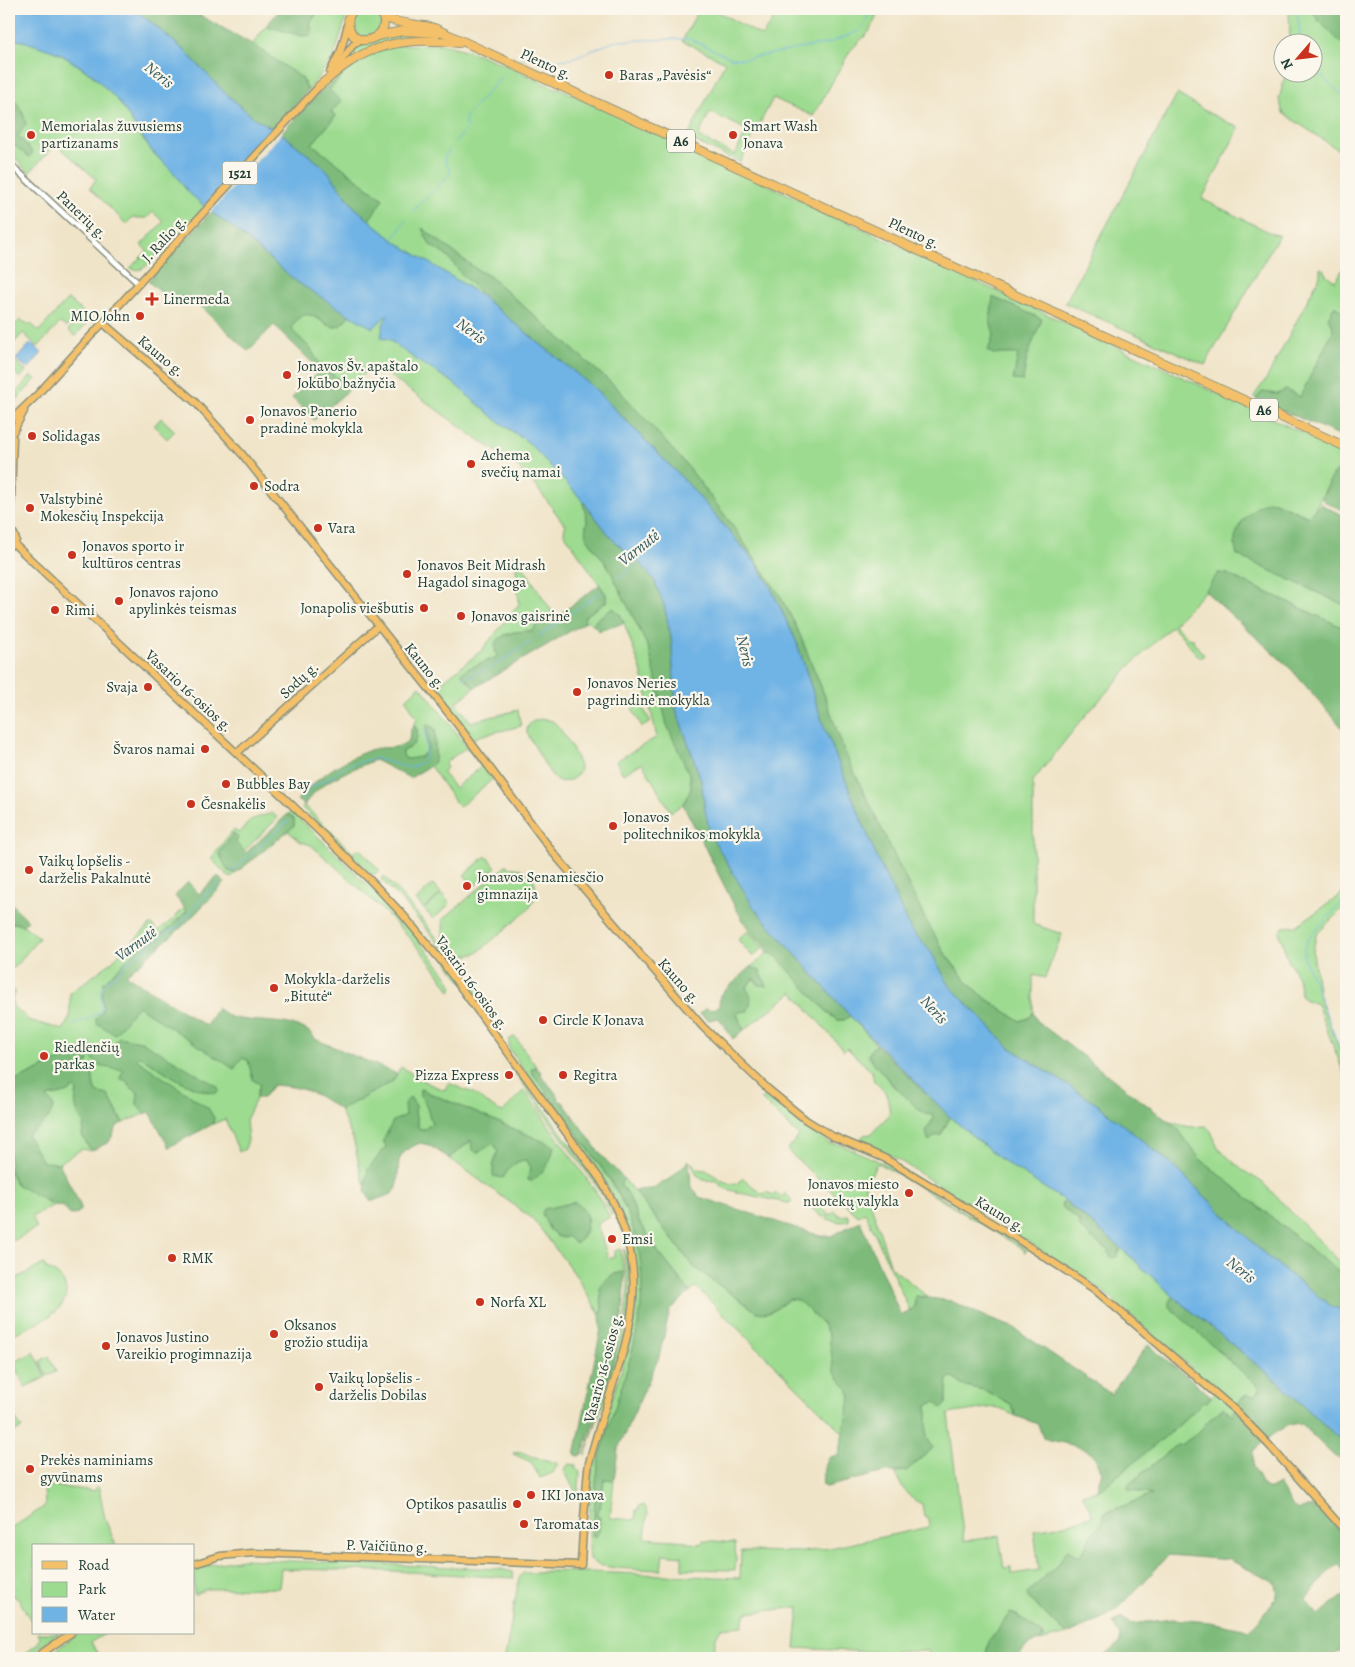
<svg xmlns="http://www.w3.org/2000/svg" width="1355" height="1667" viewBox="0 0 1355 1667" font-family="Alegreya,serif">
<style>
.green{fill:#9ddb90;stroke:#5e8c62;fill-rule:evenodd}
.forest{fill:#7ebb7a;stroke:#4e7c57}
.water{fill:#6fb3e5;stroke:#47788c}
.pier{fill:#f0e4c8}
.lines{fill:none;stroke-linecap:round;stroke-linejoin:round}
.stream{stroke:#6fb3e5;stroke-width:1}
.minor-casing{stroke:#88907e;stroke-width:8}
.major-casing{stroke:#88907e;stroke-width:9}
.highway-casing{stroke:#88907e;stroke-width:10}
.minor{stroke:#fff;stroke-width:5}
.major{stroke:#f4c16a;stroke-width:6}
.highway{stroke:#f4c16a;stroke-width:8}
.poi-dot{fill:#c8321e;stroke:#fbf7ec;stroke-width:2}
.labels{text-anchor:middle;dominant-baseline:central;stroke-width:4.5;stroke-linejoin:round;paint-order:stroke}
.shield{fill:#fbf7ec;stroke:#61756b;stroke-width:1}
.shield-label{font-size:14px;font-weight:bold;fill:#1f3d34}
.street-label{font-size:15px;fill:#1f3d34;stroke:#fbf7ec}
.poi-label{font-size:15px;fill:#1f3d34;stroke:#fbf7ec;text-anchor:start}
.water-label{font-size:16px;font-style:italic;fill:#335a60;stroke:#fbf7ec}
</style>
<rect width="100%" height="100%" fill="#fbf7ec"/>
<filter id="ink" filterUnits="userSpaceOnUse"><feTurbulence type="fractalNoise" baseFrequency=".02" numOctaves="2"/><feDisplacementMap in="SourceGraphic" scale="10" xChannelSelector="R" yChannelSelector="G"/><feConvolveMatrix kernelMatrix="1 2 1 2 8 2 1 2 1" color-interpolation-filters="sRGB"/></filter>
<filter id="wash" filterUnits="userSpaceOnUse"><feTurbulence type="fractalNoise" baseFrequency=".0096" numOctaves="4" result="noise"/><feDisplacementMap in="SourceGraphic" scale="20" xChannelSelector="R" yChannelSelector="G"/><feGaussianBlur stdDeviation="1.12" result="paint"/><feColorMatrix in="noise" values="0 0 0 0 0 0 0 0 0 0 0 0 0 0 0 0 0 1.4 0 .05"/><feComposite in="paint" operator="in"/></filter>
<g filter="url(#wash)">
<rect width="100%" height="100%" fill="#f0e4c8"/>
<g class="green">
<circle cx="366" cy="22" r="15"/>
<polygon points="320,9 349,9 334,56 308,91 302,78 252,45 266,26 302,36 310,35 312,33 310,23"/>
<path d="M699 9H713L762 36 780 9H877L876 18 869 32 850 51 813 116 773 98 740 162 687 138 725 62 682 41ZM710 112 747 130 735 155 698 137Z"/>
<polygon points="1289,9 1311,9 1319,21 1343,45 1346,45 1346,155 1283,113 1279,99 1286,73 1312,72 1312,42 1290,42"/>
<polygon points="396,34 442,36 444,38 416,38 343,64 355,45"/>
<path d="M9 39C44 38 101 76 121 104 131 119 139 135 150 149 157 158 167 165 174 173 184 185 193 196 205 207L181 234 172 238 149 264 142 269 135 270 130 268 147 251 141 245 163 222 153 212 147 218H132L126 224 90 188 96 179 56 144 29 173 9 151Z"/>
<path d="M441 44C469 49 499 62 525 74 537 80 547 86 561 89L1346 453V471L1337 472 1333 474 1319 502 1309 517 1275 502 1237 555 1346 606V629L1227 574 1219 573 1205 591 1174 624 1191 640 1193 638 1194 643 1204 655 1201 658C1189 648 1184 636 1172 626L1130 666 1080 722 1033 781V924L1062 934 1045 978 1033 975V1013L1029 1018 1020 1021 988 1000 968 983 946 955 924 917 845 753 824 694 797 628 779 594 727 518 618 389 489 276 476 269 423 229C429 248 436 246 449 258 459 269 468 280 479 291V294L393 240 369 220 383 199 312 144 336 116 331 112 329 90 342 77 340 72 370 54 400 45Z"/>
<polygon points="1177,94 1207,112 1239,128 1202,199 1273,234 1279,235 1205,365 1065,303"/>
<polygon points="1346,265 1346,314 1334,306 1333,331 1300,397 1286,390 1277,394 1262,392 1256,399 1254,396 1267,378 1320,276 1320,268 1324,270 1325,274 1335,281"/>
<polygon points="68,299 91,319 75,336 68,330 72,327 69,325 66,327 60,323 38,347 23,333 9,348 9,331 20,320 28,324 31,324 39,331"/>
<path d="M388 313V339L418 361 451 381 498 421 529 443 583 501C583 508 587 514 587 521 586 528 584 531 587 538L609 568 649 649 667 725 690 776 691 789 683 804 671 812 642 763 623 774 616 761 657 737 641 670 624 623 613 608 597 619 593 625 588 620 584 623 585 616 606 602V594L564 533 565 525 531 480 510 460 473 436 375 365 348 386 326 369 318 362 310 348 293 331 292 327C309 295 325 336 341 325 344 322 347 318 349 315L373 328Z"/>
<polygon points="9,355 26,371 20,378 9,367"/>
<polygon points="31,376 36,379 9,408 9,400"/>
<polygon points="161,418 175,431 167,439 154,426"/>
<polygon points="515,554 556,618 544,626 540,622 536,625 532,631 514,632 504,635 495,649 498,657 462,672 462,674 474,688 456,703 471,722 518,710 521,726 479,736 474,739 433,689 481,651 517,607 519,603"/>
<path d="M420 686 493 779 459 807 430 766 435 760V731L433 727 427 728C427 747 431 759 407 759L404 757 402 751 409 748 416 727 413 726 417 719 406 699ZM464 749H468L481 767 455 788 442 772 447 768 445 763Z"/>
<polygon points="641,704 651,722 642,727 632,709"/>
<path d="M543 719C546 719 550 720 554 722 560 726 581 761 580 769 578 778 563 786 555 779 549 774 533 743 527 733 526 723 534 720 543 719Z"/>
<polygon points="304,805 353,853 359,848 380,871 372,875 302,808"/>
<path d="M291 811C340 858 391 903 432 957 439 966 450 977 453 988L450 991C416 936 359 888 311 845L301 842 288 831 294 826V819L288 814Z"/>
<polygon points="272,813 278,818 244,851 236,843 237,837 232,835 228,871 236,873 230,878 212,860 212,857 233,830 240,833 250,820"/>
<polygon points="486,856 496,867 474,886 464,875"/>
<path d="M507 865 510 868C536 867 543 891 528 910L477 953C463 959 446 952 443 935 442 929 445 925 442 920Z"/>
<path d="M384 876C424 920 460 966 496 1013 493 1016 490 1017 486 1015L450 966 441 946 403 902 381 880Z"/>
<polygon points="433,884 441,893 424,909 416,900"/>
<polygon points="1346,889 1346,905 1316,935 1313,952 1319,998 1346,1066 1346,1079 1317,1004 1306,1000 1301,997 1298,977 1288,960 1279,932 1283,927 1296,926 1338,897"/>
<polygon points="442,894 450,904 433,919 424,909"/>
<path d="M185 907 187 911 167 930 138 949 102 997 104 1010 101 1015 138 1006 234 1068 242 1058 248 1060 253 1080 260 1084 256 1099 246 1120 248 1140 245 1149 239 1152 225 1119 213 1124 214 1118 208 1108 136 1060 139 1056C164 1069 188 1091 217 1093L141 1041 108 1054 94 1051 100 1066 124 1070 130 1087 138 1092 137 1104 144 1114 123 1123 108 1095 98 1093 94 1087 92 1069H87L86 1064 89 1060 87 1052 85 1048 9 1084V1002L10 1000 9 998V986L16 993 12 998 13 1007 24 1015 28 1020 63 1030 70 1017V993L109 964 151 924 158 931 172 920Z"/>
<polygon points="9,922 23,925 39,938 13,969 9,965"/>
<polygon points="748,931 763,948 753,957 738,940"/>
<path d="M767 953H771L776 955 828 1013 837 1020H844L850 1016 877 1045 871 1049 868 1056 894 1087 933 1114 935 1118 931 1122 927 1134 928 1137 941 1135 950 1117 1003 1161 1065 1201 1061 1204C1064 1211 1075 1216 1080 1223V1228L1118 1256 1121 1248 1174 1297 1169 1302 1223 1356 1261 1387 1255 1396 1232 1415 1224 1407 1208 1421 1198 1433 1181 1445H1177L1128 1485V1489L1153 1495 1105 1513 1100 1527 1093 1532 1085 1548 1078 1557 1068 1549 1057 1565 1027 1594 1029 1599 1067 1634 1040 1641 1043 1638 1042 1634 1017 1615 1010 1613 989 1642 985 1658H929V1651L870 1652 795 1648 799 1607 746 1613 742 1626 721 1628 716 1637 712 1658H505L519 1578 523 1573H539L547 1571 589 1572 740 1578 741 1551 802 1552 830 1548 929 1527 928 1518 924 1516 922 1504C907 1498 901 1486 895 1473L906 1471 932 1449 933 1447 926 1438 927 1405 935 1402 946 1403 948 1378 954 1377 961 1385 984 1390 1011 1404 1016 1416 995 1407 948 1414 964 1541 999 1536 1004 1568 1011 1567 1012 1574 1039 1570 1034 1530 1064 1525 1093 1515 1082 1494 1101 1489 1176 1428 1203 1402H1207L1217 1390 1100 1289 1080 1275 894 1157 880 1150 857 1142 864 1135 871 1134 890 1114 887 1094 874 1081 872 1072 847 1048 844 1051 793 992 744 1030 737 1014 739 1012 746 989 753 978 759 985 767 986 760 971 751 967Z"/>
<path d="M513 1037 516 1038 537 1068H532L531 1071C549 1096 567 1120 585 1145 599 1165 614 1184 624 1206 666 1293 624 1368 602 1452 594 1479 595 1508 593 1536L597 1510 600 1508 604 1479 614 1480 610 1518 635 1520 636 1510H639V1506L644 1505 648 1512 645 1538 687 1541V1543L702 1544 703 1540 735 1543 736 1560 735 1570 682 1569V1556L663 1554 661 1570C646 1569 603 1570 593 1562 590 1560 590 1558 589 1555 590 1523 587 1488 595 1457 616 1367 661 1306 620 1211 609 1184 591 1162 574 1138 552 1108 530 1079 509 1049V1040Z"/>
<polygon points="511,1062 601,1188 613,1211 612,1215 598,1188 508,1063"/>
<path d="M401 1067 429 1084 445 1090 448 1083 473 1093 497 1110 503 1112 524 1090 596 1192 610 1217 597 1224 608 1258 615 1256V1251L620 1249 624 1272 613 1274 600 1286 602 1309 600 1315 577 1277 533 1219 449 1158 472 1140 482 1150 492 1144 495 1145 498 1151 493 1166 503 1178C508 1168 516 1160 526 1160L531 1167 528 1180 554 1146 420 1089V1095C427 1102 428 1114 432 1123L425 1129H419L415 1113 416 1106 410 1097 405 1116 386 1147 369 1169 365 1185 361 1174 354 1142 340 1110 392 1082ZM588 1217 585 1232 578 1243H575L568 1237Z"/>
<path d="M74 1087 77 1091C74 1105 76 1113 84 1124L82 1135 91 1151 82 1149 59 1163H43L27 1135 49 1118 46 1097 66 1093Z"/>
<polygon points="767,1094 796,1118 822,1136 828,1143 842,1145 885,1164 1027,1249 1025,1253 1023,1249 900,1175 877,1163 865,1186 891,1267 928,1297 916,1296 915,1306 910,1311 865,1212 858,1216 787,1150 799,1136 761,1099"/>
<polygon points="1166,1121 1190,1127 1206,1126 1211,1131 1218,1148 1242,1170 1262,1182 1346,1268 1346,1278 1199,1158 1177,1128"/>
<polygon points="691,1162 698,1169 706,1170 723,1181 731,1184 736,1184 743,1178 762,1194 767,1192 773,1195 776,1193 782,1197 785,1193 791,1199 791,1203 787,1203 740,1193 724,1188 716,1181 703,1180 697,1175"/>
<polygon points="9,1169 16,1184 54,1205 32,1217 37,1228 9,1243"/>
<path d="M624 1179 694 1267 757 1312C771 1315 778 1307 789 1299L798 1300 823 1324 829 1336 835 1371 839 1379 848 1388 851 1396 843 1433 696 1287 690 1292 659 1253 639 1222 628 1194 621 1186V1182Z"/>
<polygon points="816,1203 827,1213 828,1213 831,1215 834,1211 840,1216 848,1215 849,1221 841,1222 827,1219 829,1217 827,1216 824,1218 812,1209"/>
<path d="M623 1249C629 1253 628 1260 629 1266 636 1317 613 1379 595 1426 591 1436 589 1446 585 1455L624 1326 628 1289Z"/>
<path d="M44 1264 46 1269C55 1272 63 1277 65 1286 74 1313 27 1327 9 1336V1282Z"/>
<polygon points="34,1352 46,1377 25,1387 13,1363"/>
<polygon points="49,1356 56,1372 47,1376 40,1361"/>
<polygon points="9,1410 22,1428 9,1435"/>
<polygon points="518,1451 531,1456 558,1463 553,1473 540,1478 531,1462 513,1454 514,1452 517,1453"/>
<polygon points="569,1464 576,1465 575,1468 580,1472 578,1497 564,1470"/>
<polygon points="44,1485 95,1491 96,1487 99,1488 105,1519 116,1546 34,1546 34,1626 19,1600 9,1592 9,1530 45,1506"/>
<polygon points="243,1559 501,1569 512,1572 514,1578 391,1571 281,1569 279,1588 207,1589 194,1595 194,1571 213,1564"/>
<polygon points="38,1633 59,1633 24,1658 18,1658 38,1643 40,1638"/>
<polygon points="80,1633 106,1633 91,1642 100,1658 43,1658"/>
</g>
<g class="forest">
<polygon points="135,9 188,9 252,44 302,78 308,91 274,129 254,118 223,91 185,51"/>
<polygon points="281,9 320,9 310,23 312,33 310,35 302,36 266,26"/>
<polygon points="1311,9 1346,9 1346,45 1343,45 1319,21"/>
<polygon points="341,74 342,76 329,90 341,101 331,112 336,116 312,144 383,199 369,220 353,206 327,170 281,133 323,89"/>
<path d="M9 98C19 101 24 114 26 124L18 136 33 153 29 157 9 141Z"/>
<path d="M211 212 232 227 273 262 349 315C347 318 344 322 341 325 325 336 309 295 292 327L293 331 310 348 318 362 326 369 350 389 314 420 292 398 320 370 274 325 248 351 203 308 170 295 165 296 148 281Z"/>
<polygon points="422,228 476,269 489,276 618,389 690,469 727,518 779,594 797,628 824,694 845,753 924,917 946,955 968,983 988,1000 1020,1021 1029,1018 1033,1013 1038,1022 1177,1128 1199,1158 1346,1278 1346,1311 1331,1306 1270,1259 1168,1161 1098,1105 1009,1047 949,985 931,952 911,930 877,858 824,727 797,643 769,584 756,563 689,485 594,388 479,294 479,291 463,276 448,257 430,245"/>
<polygon points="993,297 1042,319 1027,357 1023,381 1013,380 1018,354 993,354 988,351 994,334 990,321"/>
<polygon points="1334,306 1346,314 1346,438 1256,399 1262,392 1277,394 1286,390 1300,397 1333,331 1332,324 1328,318"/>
<polygon points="1346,471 1346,512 1324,501 1322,498 1333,474 1337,472"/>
<path d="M583 501 613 540 640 563 654 580 664 605 671 637 676 709 701 780 705 810 754 908 850 1016 844 1020H837L828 1013 776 956 771 953H767C763 942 753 936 747 927 742 919 738 911 733 903L683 804 691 789 690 776 667 725 649 649 609 568 587 538C584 531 586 528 587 521 587 514 583 508 583 501Z"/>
<path d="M1268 501 1275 502 1308 517 1320 504 1346 517V606L1237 555C1236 550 1234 544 1235 539 1238 522 1253 507 1268 501Z"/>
<polygon points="1218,573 1227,574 1346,629 1346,732 1291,669 1205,591"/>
<path d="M599 585 606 594V602L585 616 584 623 474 688 461 673 467 669 497 657 495 649 496 641C508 632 518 631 532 631L536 625 541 622 544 626Z"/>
<polygon points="613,608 620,614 624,623 599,631 593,625 597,619"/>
<path d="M427 725 433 727 435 730V760L430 766 410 778 375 760C348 771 321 780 304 805L297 800C317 777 341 761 370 750 384 745 396 752 409 740L410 732 413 726 417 729C419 741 413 747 402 751L404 757 407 759 421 757 427 750Z"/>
<polygon points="288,814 294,819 294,826 236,873 228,871 219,853 233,834 238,837 236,843 246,853"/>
<path d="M218 876 225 883 185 924 126 975 206 1026 217 1008C221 1011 226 1015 231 1017 252 1024 305 1017 315 1039L397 1074 392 1082 340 1110C314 1092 305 1087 273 1085L263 1098H256L260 1084 253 1080 248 1060 242 1058 234 1069 138 1006 115 1034 96 1023V1018C106 1011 102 1005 102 995 102 991 103 986 104 982L138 949 167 930 187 911 175 896 188 882 199 894Z"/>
<polygon points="9,901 28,920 23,925 9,922"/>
<path d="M751 967 760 971 767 986 759 985 753 978 746 988C753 996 751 1001 748 1011L739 1012 737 1014 744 1030 733 1039 719 1018 709 1020 700 1014 705 1008 712 1010 719 1006 720 995Z"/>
<path d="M119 1037 141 1041 217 1086 219 1091 217 1093C188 1091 164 1069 139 1056L136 1059 208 1108 214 1118 213 1124 169 1147 150 1112 144 1114 137 1104 138 1092 130 1087 127 1081 121 1079V1075L124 1070C112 1068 94 1069 91 1054L94 1051 108 1054Z"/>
<polygon points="877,1045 950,1117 941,1135 934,1136 931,1140 928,1140 926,1130 934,1118 933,1115 924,1114 894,1086 868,1056 871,1049"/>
<path d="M85 1048 87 1052 89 1060 86 1064 87 1068 92 1069 94 1087 98 1093 108 1095 123 1123 118 1125 109 1142 91 1151 82 1135 84 1124C76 1113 74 1105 77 1091L74 1088 66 1093 47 1097 53 1105C53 1120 38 1127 27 1135L43 1162 59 1163 81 1207C79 1214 76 1215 70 1215L64 1207 54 1205 16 1184 9 1169V1084Z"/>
<path d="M532 1068H537L541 1072V1075L558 1096 559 1101 563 1102 601 1155 624 1179 621 1182V1186L628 1194 639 1222 659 1253 690 1292 670 1310 659 1357 618 1449 614 1480 604 1479 600 1508 597 1511V1515L600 1516 599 1532 596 1537 593 1536C595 1508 594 1480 601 1453 624 1367 665 1298 625 1208 616 1186 601 1167 587 1147 568 1122 550 1096 531 1071Z"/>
<path d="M420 1089 554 1146C551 1162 545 1172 531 1181L528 1180 531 1167 526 1160C516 1160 508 1169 503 1178L493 1176V1166L498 1151 495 1145 492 1144 477 1153 472 1149 471 1140 449 1158 429 1145 420 1143 411 1147 403 1153 399 1160 397 1188 392 1194 372 1201 365 1192 368 1169 386 1147 383 1141 393 1121 405 1116 404 1105 410 1097 416 1106 415 1113 419 1129H425L432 1123C428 1114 427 1102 420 1095Z"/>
<path d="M689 1160 691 1186 699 1197 821 1236H831L860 1221 901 1316 910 1311 915 1306V1296L951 1301 990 1319 1012 1327 1111 1394 1148 1345 1211 1396 1207 1402H1203L1176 1428 1101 1489 1096 1491 1102 1472C1099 1467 1096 1458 1092 1454 1080 1444 1058 1443 1043 1438L1038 1424 1016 1416 1011 1404 984 1390 961 1385 954 1377 948 1378 946 1404 942 1408 935 1402 927 1405V1438L933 1447 932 1449 906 1471 881 1473 826 1487 823 1486C821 1477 825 1467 828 1458L838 1455 851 1396 847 1388 839 1379 834 1371 829 1336 823 1324 798 1300 789 1299C778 1307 771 1315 757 1312L694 1267 634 1190 651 1189 671 1178Z"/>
<path d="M1065 1201 1121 1248 1118 1256 1114 1258 1110 1256 1108 1249 1102 1247 1080 1228V1222C1075 1216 1064 1211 1061 1204Z"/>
<path d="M575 1202C593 1215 588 1227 578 1243H575L568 1237H558L549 1229 542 1213 544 1209Z"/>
<path d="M624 1272C628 1333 601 1395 583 1453L579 1456 575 1455 601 1329 600 1315 602 1309 600 1287C606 1277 613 1274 624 1272Z"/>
<path d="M1174 1297 1277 1381 1346 1445V1462L1334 1456 1301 1424C1287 1420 1263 1442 1253 1451V1467L1262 1485 1270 1489 1279 1484 1293 1507 1298 1510 1316 1505 1346 1537V1573L1340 1564 1329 1570 1306 1599 1307 1602 1318 1615 1346 1594V1648L1336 1653 1334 1658H1103L1120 1643V1637L1113 1623 1121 1617 1131 1624 1172 1619 1210 1622 1248 1630C1255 1626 1274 1603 1277 1595 1278 1591 1277 1587 1275 1583L1230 1560 1169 1555 1118 1609 1107 1616 1067 1634 1029 1599 1027 1594 1057 1565 1068 1549 1078 1557 1085 1548 1093 1532 1100 1527 1105 1513 1152 1495 1128 1489V1485L1177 1445H1181L1198 1433 1208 1421 1224 1407 1232 1415 1240 1400 1246 1395 1255 1396 1261 1388 1169 1307V1301Z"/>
<path d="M1010 1613C1022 1617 1032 1626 1042 1634L1043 1638 1040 1641 1028 1645 1017 1658H985L989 1642Z"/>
</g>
<g class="water">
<polygon points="9,9 135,9 185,51 223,91 254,118 281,133 327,170 353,206 369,220 393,240 479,294 594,388 689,485 756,563 769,584 797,643 824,727 877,858 911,930 931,952 949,985 1009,1047 1098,1105 1168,1161 1270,1259 1331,1306 1346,1311 1346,1445 1277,1381 1174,1297 1121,1248 1065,1201 1003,1161 950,1117 850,1016 754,908 710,834 705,810 701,780 676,709 671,637 664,605 654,580 640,563 613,540 583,501 529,443 498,421 451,381 418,361 388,339 381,338 383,325 388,314 373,328 349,315 297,282 232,227 211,212 188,192 174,173 151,150 120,103 92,74 59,53 23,41 9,39"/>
<polygon points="31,343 42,353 28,369 16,359"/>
</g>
<polygon class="pier" points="276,127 283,132 209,214 203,209"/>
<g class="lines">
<g class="stream">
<polyline points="1297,9 1301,42"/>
<polyline points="521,59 528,57 552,60 570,59 616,41 671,39 690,39 731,58 745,59 829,43 859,31 867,20 867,9"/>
<polyline points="1312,67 1346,99"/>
<polyline points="454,144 468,127 464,124 467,115 505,73"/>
<path d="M412 212C425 198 439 187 451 173 449 167 445 164 444 157L450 150"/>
<polyline points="393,240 406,219"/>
<polyline points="618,578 640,562"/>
<polyline points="538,637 600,592"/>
<polyline points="463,678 496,665 530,642"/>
<polyline points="301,801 312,787 335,775 342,768 347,766 374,758 406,767 412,767 422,762 425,758 426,750 425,728"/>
<polyline points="232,871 289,820"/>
<polyline points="1346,898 1308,939 1304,948 1304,957 1346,1064"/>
<polyline points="74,1025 99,1013 101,1009 101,990 106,982 114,977 129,961 166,933 177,928 205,895 221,882"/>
</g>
</g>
</g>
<g filter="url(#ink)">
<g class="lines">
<defs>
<polyline id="minor" points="9,163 139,284"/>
<g id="major">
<polyline points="334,70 353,45 362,40"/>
<polyline points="330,72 341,50 348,24"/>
<polyline points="103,323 194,401 242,454 457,724 555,855 703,1027 768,1089 806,1120 832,1136 884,1158 903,1169 1005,1231 1094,1289 1236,1411 1268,1444 1346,1532"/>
<polyline points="9,422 36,396 322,83"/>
<polyline points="13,432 24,411"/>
<polyline points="9,533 14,534 16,540 14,544 9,546"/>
<polyline points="10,533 13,438"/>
<path d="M14 544 292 805 372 882 403 915 443 963 600 1179C668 1287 616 1356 589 1463 587 1473 587 1483 586 1493 584 1517 582 1541 581 1565L253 1553 220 1556 194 1564"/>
<polyline points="237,753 378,626"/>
<polyline points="35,1658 71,1633"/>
</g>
<g id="highway">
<path d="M354 9C349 14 347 20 349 27 356 55 400 33 378 9"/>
<path d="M382 15C395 25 417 23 434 28L1346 447"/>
<polyline points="377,36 403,31 437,33"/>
<path d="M319 86C329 78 339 69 350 62 382 40 421 38 459 43"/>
</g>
</defs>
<use href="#minor" class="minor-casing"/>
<use href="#major" class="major-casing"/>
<use href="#highway" class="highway-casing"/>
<use href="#minor" class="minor"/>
<use href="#major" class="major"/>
<use href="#highway" class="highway"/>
</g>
</g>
<g class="poi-dot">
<circle cx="609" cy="75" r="5"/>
<circle cx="31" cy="135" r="5"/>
<circle cx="733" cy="135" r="5"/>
<path d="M149.5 291.5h5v5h5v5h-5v5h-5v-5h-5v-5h5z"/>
<circle cx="140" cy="316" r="5"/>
<circle cx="287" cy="375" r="5"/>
<circle cx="250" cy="420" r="5"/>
<circle cx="32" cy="436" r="5"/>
<circle cx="471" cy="464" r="5"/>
<circle cx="254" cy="486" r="5"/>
<circle cx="30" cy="508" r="5"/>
<circle cx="318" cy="528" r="5"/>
<circle cx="72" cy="555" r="5"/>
<circle cx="407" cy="574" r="5"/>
<circle cx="119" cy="601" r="5"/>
<circle cx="424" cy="608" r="5"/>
<circle cx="55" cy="610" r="5"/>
<circle cx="461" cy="616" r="5"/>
<circle cx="148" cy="687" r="5"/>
<circle cx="577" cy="692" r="5"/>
<circle cx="205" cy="749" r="5"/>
<circle cx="226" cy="784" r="5"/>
<circle cx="191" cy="804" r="5"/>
<circle cx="613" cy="826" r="5"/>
<circle cx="29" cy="870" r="5"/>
<circle cx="467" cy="886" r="5"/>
<circle cx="274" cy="988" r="5"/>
<circle cx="543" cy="1020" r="5"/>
<circle cx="44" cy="1056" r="5"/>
<circle cx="509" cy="1075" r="5"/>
<circle cx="563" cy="1075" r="5"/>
<circle cx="909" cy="1193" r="5"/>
<circle cx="612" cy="1239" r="5"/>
<circle cx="172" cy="1258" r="5"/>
<circle cx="480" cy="1302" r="5"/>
<circle cx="274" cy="1334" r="5"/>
<circle cx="106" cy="1346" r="5"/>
<circle cx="319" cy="1387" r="5"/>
<circle cx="30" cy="1469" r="5"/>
<circle cx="531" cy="1495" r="5"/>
<circle cx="517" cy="1504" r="5"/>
<circle cx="524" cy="1524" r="5"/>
</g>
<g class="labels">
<g class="shield">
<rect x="667" y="129.5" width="28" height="23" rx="4"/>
<rect x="222.5" y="161.5" width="35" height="23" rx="4"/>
<rect x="1250" y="398.5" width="28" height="23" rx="4"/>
</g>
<g class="shield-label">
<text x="681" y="141">A6</text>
<text x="240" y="173">1521</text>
<text x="1264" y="410">A6</text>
</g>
<g class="street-label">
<text transform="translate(546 64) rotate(25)">Plento g.</text>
<text transform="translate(82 215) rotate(44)">Panerių g.</text>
<text transform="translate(914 233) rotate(25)">Plento g.</text>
<text transform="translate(164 239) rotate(-47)">J. Ralio g.</text>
<text transform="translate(161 356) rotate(40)">Kauno g.</text>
<text transform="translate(425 666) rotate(51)">Kauno g.</text>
<text transform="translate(299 680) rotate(-42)">Sodų g.</text>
<text transform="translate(189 691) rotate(43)">Vasario 16-osios g.</text>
<text transform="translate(679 981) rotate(49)">Kauno g.</text>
<text transform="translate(472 983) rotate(54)">Vasario 16-osios g.</text>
<text transform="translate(1000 1214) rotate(32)">Kauno g.</text>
<text transform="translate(603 1368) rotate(-75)">Vasario 16-osios g.</text>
<text transform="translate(387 1546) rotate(2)">P. Vaičiūno g.</text>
</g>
<g class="poi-label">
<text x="619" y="75">Baras „Pavėsis“</text>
<text x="41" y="126">Memorialas žuvusiems<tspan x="41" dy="17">partizanams</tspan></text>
<text x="743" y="126">Smart Wash<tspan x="743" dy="17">Jonava</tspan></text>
<text x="163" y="299">Linermeda</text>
<text x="130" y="316" text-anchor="end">MIO John</text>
<text x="297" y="366">Jonavos Šv. apaštalo<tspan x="297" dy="17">Jokūbo bažnyčia</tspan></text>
<text x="260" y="411">Jonavos Panerio<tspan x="260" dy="17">pradinė mokykla</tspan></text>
<text x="42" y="436">Solidagas</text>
<text x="481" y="455">Achema<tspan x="481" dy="17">svečių namai</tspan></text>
<text x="264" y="486">Sodra</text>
<text x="40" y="499">Valstybinė<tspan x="40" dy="17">Mokesčių Inspekcija</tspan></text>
<text x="328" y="528">Vara</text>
<text x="82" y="546">Jonavos sporto ir<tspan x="82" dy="17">kultūros centras</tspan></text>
<text x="417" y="565">Jonavos Beit Midrash<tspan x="417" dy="17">Hagadol sinagoga</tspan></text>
<text x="129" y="592">Jonavos rajono<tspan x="129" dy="17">apylinkės teismas</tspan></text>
<text x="414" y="608" text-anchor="end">Jonapolis viešbutis</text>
<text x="65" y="610">Rimi</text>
<text x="471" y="616">Jonavos gaisrinė</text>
<text x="587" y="683">Jonavos Neries<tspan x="587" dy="17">pagrindinė mokykla</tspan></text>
<text x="138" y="687" text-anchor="end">Svaja</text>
<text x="195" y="749" text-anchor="end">Švaros namai</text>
<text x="236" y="784">Bubbles Bay</text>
<text x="201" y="804">Česnakėlis</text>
<text x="623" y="817">Jonavos<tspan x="623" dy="17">politechnikos mokykla</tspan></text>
<text x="39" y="861">Vaikų lopšelis -<tspan x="39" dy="17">darželis Pakalnutė</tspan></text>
<text x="477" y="877">Jonavos Senamiesčio<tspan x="477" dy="17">gimnazija</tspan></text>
<text x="284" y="979">Mokykla-darželis<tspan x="284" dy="17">„Bitutė“</tspan></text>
<text x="553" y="1020">Circle K Jonava</text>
<text x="54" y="1047">Riedlenčių<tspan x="54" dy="17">parkas</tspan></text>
<text x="499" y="1075" text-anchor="end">Pizza Express</text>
<text x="573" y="1075">Regitra</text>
<text x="899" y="1184" text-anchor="end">Jonavos miesto<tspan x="899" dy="17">nuotekų valykla</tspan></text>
<text x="622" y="1239">Emsi</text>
<text x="182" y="1258">RMK</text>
<text x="490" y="1302">Norfa XL</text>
<text x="284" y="1325">Oksanos<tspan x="284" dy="17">grožio studija</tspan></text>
<text x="116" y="1337">Jonavos Justino<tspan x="116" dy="17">Vareikio progimnazija</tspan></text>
<text x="329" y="1378">Vaikų lopšelis -<tspan x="329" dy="17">darželis Dobilas</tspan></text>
<text x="40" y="1460">Prekės naminiams<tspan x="40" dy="17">gyvūnams</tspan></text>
<text x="541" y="1495">IKI Jonava</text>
<text x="507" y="1504" text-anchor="end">Optikos pasaulis</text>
<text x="534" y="1524">Taromatas</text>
</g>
<g class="water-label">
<text transform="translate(159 75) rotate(39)">Neris</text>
<text transform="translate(471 331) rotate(36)">Neris</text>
<text transform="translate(639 548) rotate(-38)">Varnutė</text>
<text transform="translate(745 651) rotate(77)">Neris</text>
<text transform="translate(136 944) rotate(-36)">Varnutė</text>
<text transform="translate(934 1010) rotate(48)">Neris</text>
<text transform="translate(1241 1270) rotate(39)">Neris</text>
</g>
</g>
<rect width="1355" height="1667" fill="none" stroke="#fbf7ec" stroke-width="30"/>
<rect x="32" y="1544" width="162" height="90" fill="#fbf7ec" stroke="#a3ada2"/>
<rect x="42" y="1561" width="25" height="8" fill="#f4c16a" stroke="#a3ada2"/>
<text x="78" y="1570" font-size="15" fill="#1f3d34">Road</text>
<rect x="42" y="1582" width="25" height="15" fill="#9ddb90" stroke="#a3ada2"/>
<text x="78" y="1594" font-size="15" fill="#1f3d34">Park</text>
<rect x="42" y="1607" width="25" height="15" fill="#6fb3e5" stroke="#a3ada2"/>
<text x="78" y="1620" font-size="15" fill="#1f3d34">Water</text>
<g transform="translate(1298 58) rotate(242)"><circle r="24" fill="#fbf7ec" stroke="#a3ada2"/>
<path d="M0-4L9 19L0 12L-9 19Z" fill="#c8321e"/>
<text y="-8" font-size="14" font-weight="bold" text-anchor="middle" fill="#1f3d34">N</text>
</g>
</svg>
